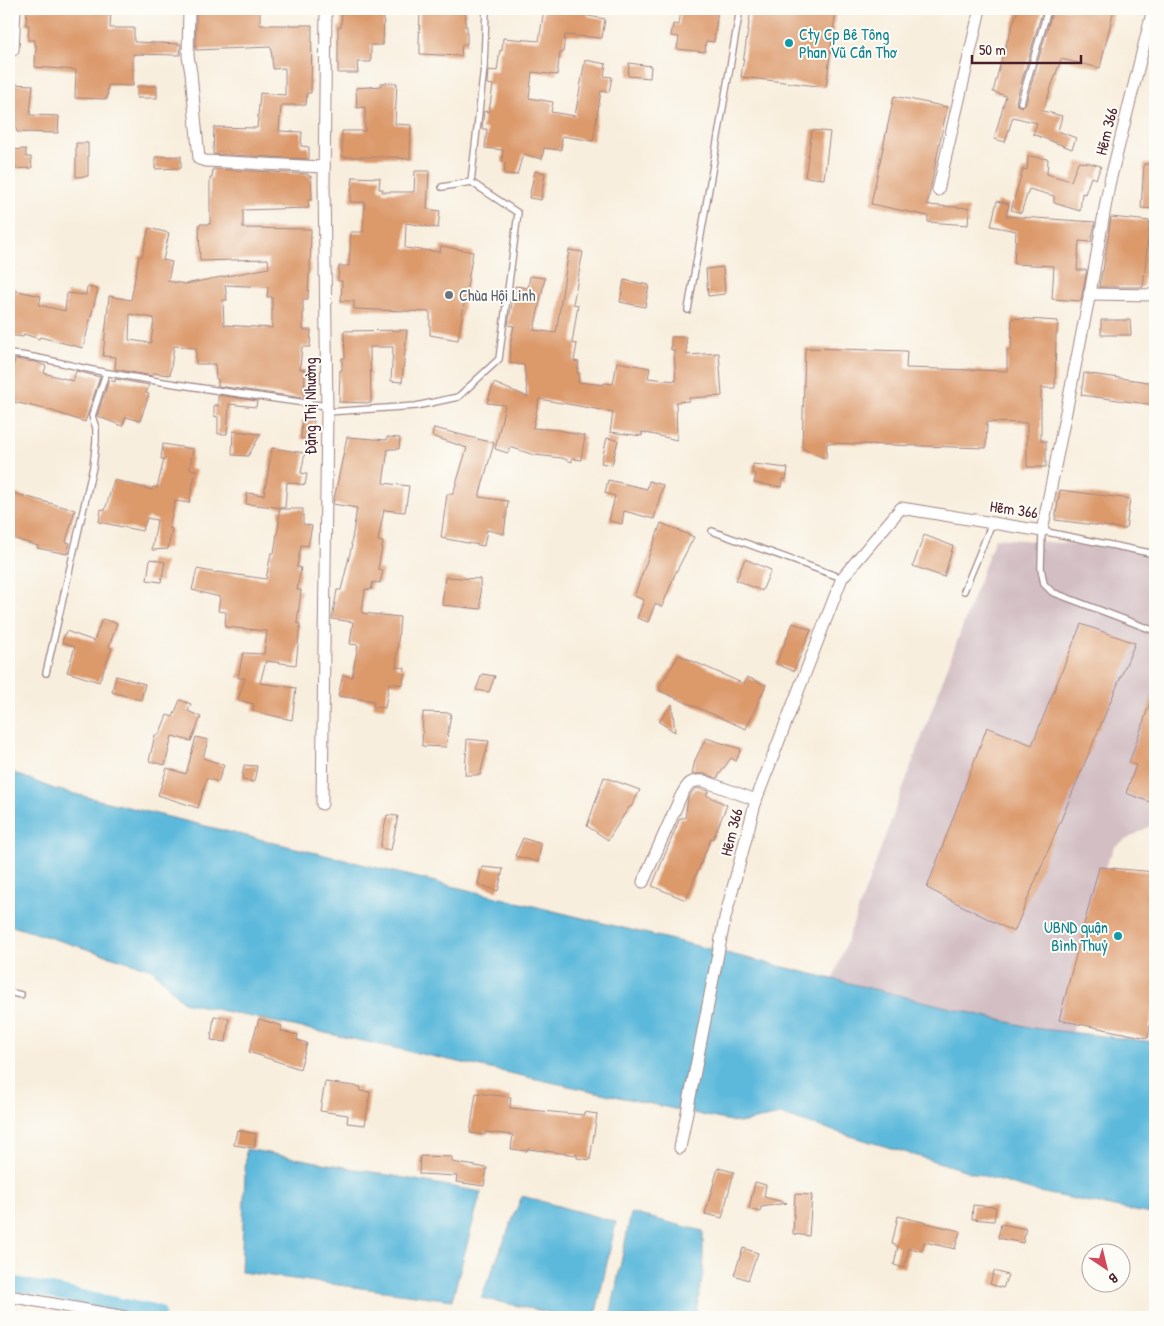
<svg xmlns="http://www.w3.org/2000/svg" width="1164" height="1326" viewBox="0 0 1164 1326" font-family="'Patrick Hand',sans-serif">
<style>
.industrial{fill:#d2bec3}
.water{fill:#5db9db;stroke:#546c83}
.lines{fill:none;stroke-linecap:round;stroke-linejoin:round}
.canal{stroke:#5db9db;stroke-width:15}
.building{fill:#dc996b;fill-rule:evenodd}
.lane-casing{stroke:#a18684;stroke-width:8}
.street-casing{stroke:#a18684;stroke-width:13}
.lane{stroke:#fff;stroke-width:5.5}
.street{stroke:#fff;stroke-width:11}
.culture-dot{fill:#0f9aa8;stroke:#fdfcf7;stroke-width:2}
.worship-dot{fill:#6b7280;stroke:#fdfcf7;stroke-width:2}
.labels{text-anchor:middle;dominant-baseline:central;stroke-width:4;stroke-linejoin:round;paint-order:stroke}
.culture-label{font-size:16px;fill:#0d838f;stroke:#fdfcf7;text-anchor:start}
.street-label{font-size:16px;fill:#4a1f2b;stroke:#fdfcf7}
.worship-label{font-size:16px;fill:#5b616d;stroke:#fdfcf7;text-anchor:start}
</style>
<rect width="100%" height="100%" fill="#fdfcf7"/>
<filter id="ink" filterUnits="userSpaceOnUse"><feTurbulence type="fractalNoise" baseFrequency=".02" numOctaves="2"/><feDisplacementMap in="SourceGraphic" scale="10" xChannelSelector="R" yChannelSelector="G"/><feConvolveMatrix kernelMatrix="1 2 1 2 8 2 1 2 1" color-interpolation-filters="sRGB"/></filter>
<filter id="wash" filterUnits="userSpaceOnUse"><feTurbulence type="fractalNoise" baseFrequency=".0096" numOctaves="4" result="noise"/><feDisplacementMap in="SourceGraphic" scale="20" xChannelSelector="R" yChannelSelector="G"/><feGaussianBlur stdDeviation="1.12" result="paint"/><feColorMatrix in="noise" values="0 0 0 0 0 0 0 0 0 0 0 0 0 0 0 0 0 1.4 0 .05"/><feComposite in="paint" operator="in"/></filter>
<g filter="url(#wash)">
<rect width="100%" height="100%" fill="#f8eedd"/>
<polygon class="industrial" points="995,538 1155,550 1155,823 1115,846 1094,889 1073,1032 1033,1028 833,979"/>
<g class="water">
<polygon points="9,771 54,789 1033,1028 1155,1042 1155,1215 1034,1191 781,1115 739,1123 183,1002 152,969 9,925"/>
<polygon points="246,1149 481,1192 452,1300 241,1272"/>
<polygon points="522,1196 616,1222 595,1317 570,1317 481,1298"/>
<polygon points="631,1213 703,1231 703,1273 695,1317 610,1317"/>
</g>
<g class="lines">
<polyline class="canal" points="9,1283 158,1313"/>
</g>
<g id="blocks">
<g class="building">
<polygon points="27,9 111,10 110,28 134,28 134,42 181,44 180,55 133,54 133,86 108,85 107,99 75,98 76,70 35,67 36,45 35,45 35,40 28,40 29,25 26,25"/>
<polygon points="216,9 260,9 260,25 312,25 311,93 307,93 306,105 281,105 279,131 302,132 301,146 309,147 309,159 213,154 214,127 257,128 260,93 285,95 285,68 273,69 271,47 196,50 196,11"/>
<polygon points="342,9 384,9 383,45 371,45 371,62 357,62 358,73 338,73 338,27 341,27"/>
<polygon points="420,9 466,9 465,26 467,26 467,44 462,44 461,56 420,54 420,44 419,44"/>
<polygon points="544,9 589,9 588,16 605,19 602,38 565,35 563,53 560,53 557,75 532,72 529,98 553,102 551,112 575,116 585,60 606,64 604,76 612,77 609,92 601,91 593,141 562,136 561,150 544,148 542,159 523,154 517,175 504,174 505,163 502,162 503,150 485,148 487,129 482,129 484,111 489,112 493,85 487,84 488,70 497,71 500,50 502,51 503,38 539,41"/>
<polygon points="681,9 718,9 714,42 706,41 705,52 677,49 679,37 671,36 673,24 679,25"/>
<polygon points="751,9 836,9 826,87 741,77"/>
<polygon points="1018,9 1043,9 1016,101 1017,105 1022,107 1026,103 1053,9 1114,9 1100,68 1061,59 1043,111 1062,116 1058,131 1076,138 1072,149 1033,134 1037,123 1013,117 1005,142 994,139 1006,96 993,92 1002,57"/>
<polygon points="629,63 651,66 650,78 628,76"/>
<polygon points="381,83 397,83 395,124 411,125 410,159 398,158 398,157 342,157 342,131 365,131 365,107 357,108 356,88 381,86"/>
<polygon points="11,84 33,85 30,115 59,116 58,133 17,132 16,128 14,128 14,108 9,107"/>
<rect x="137" y="86" width="20" height="12"/>
<polygon points="894,96 947,107 927,205 969,208 968,225 928,222 928,216 871,204"/>
<polygon points="812,130 830,132 824,179 805,177"/>
<polygon points="76,143 88,143 88,176 76,177"/>
<polygon points="26,149 26,157 31,157 32,168 9,169 9,150"/>
<polygon points="181,156 181,168 155,169 155,157"/>
<polygon points="1028,156 1048,159 1047,174 1071,181 1078,162 1090,163 1101,166 1096,179 1091,177 1085,194 1082,193 1080,211 1054,203 1054,196 1029,189 1021,213 1011,210 1023,169 1027,170"/>
<polygon points="1144,164 1155,164 1155,209 1141,208"/>
<path d="M213 169 308 174V176H311L312 200H308L309 208 243 210V228L311 229 310 274H309L308 299H303V330H311L310 347H302L300 369 305 370 304 398 218 386V379H216L215 364H196V348L174 346 170 375 153 373 152 376 115 369 116 357 103 356 109 296 131 300 139 256H142L149 228 169 233 163 260 172 262 168 281 185 284 269 268 268 259 200 261 199 224H210V178H212ZM225 285 268 287 267 297H272V328L224 325 223 300H227ZM130 314 154 318 151 343 129 340Z"/>
<polygon points="415,171 429,171 427,209 440,211 438,228 406,223 405,248 440,252 441,246 473,252 458,340 430,335 430,312 354,309 354,301 341,301 342,281 338,281 339,266 349,266 351,232 363,232 365,202 350,202 353,177 380,178 379,189 383,189 382,192 414,192"/>
<polygon points="535,171 545,173 541,200 529,198"/>
<polygon points="997,201 1009,204 1006,216 1095,222 1091,242 1079,241 1077,270 1087,270 1081,301 1052,299 1054,266 1014,264 1016,231 991,226"/>
<polygon points="1111,217 1150,221 1143,287 1099,287 1102,271 1103,271"/>
<polygon points="569,250 583,252 573,304 578,305 572,343 577,344 574,361 579,362 577,373 579,373 578,382 604,385 604,383 613,384 617,362 650,368 648,378 676,381 674,350 671,350 671,337 686,337 687,355 719,353 722,396 689,398 689,401 676,402 677,440 642,432 642,436 610,432 613,412 539,399 533,428 559,430 585,436 581,460 572,458 572,462 562,458 534,455 510,447 508,453 495,449 505,405 487,403 494,383 528,397 524,365 510,363 511,340 514,326 508,325 515,286 528,288 530,276 545,278 534,330 556,333"/>
<polygon points="723,267 725,294 708,296 706,269"/>
<polygon points="624,280 649,285 645,307 620,302"/>
<polygon points="87,287 98,289 83,348 40,337 39,339 24,334 23,337 9,335 9,289 41,296 39,305 65,311 67,293 86,295"/>
<polygon points="1012,318 1058,321 1057,334 1056,334 1055,388 1041,388 1041,441 1046,441 1046,467 1027,467 1027,423 987,422 986,448 827,443 826,459 802,448 805,348 907,351 906,368 1007,371 1007,350 1011,350"/>
<polygon points="1101,320 1130,320 1131,335 1101,335"/>
<polygon points="407,330 402,382 391,381 393,347 370,347 371,403 339,402 340,370 342,370 342,358 345,358 344,331"/>
<polygon points="15,359 35,362 46,366 44,373 73,381 76,371 100,377 85,422 49,410 9,401 9,384"/>
<polygon points="1084,373 1155,383 1155,405 1081,395"/>
<polygon points="115,379 149,385 146,393 149,394 140,421 126,417 122,426 97,416 109,380 115,382"/>
<polygon points="218,395 257,401 256,407 229,404 227,434 218,434 218,417 214,416 214,405 218,406"/>
<polygon points="302,420 314,421 312,440 301,439"/>
<polygon points="434,428 494,443 479,497 508,501 504,534 487,530 484,546 441,538 447,494 453,494 467,448 432,436"/>
<polygon points="233,431 261,434 248,456 232,455"/>
<polygon points="347,437 387,440 387,437 400,438 399,449 388,449 383,483 409,486 405,512 384,510 378,541 383,542 378,569 383,570 380,583 373,582 371,590 365,589 362,613 400,617 396,667 405,668 403,685 389,683 385,708 373,707 374,701 338,696 343,675 352,677 358,645 350,644 353,622 332,619 337,590 341,590 352,545 351,545 357,508 333,504"/>
<polygon points="607,438 618,440 612,465 601,463"/>
<polygon points="163,444 193,449 190,469 196,470 189,503 175,501 169,528 172,529 168,549 152,550 157,520 147,518 142,531 99,522 101,509 105,510 114,480 152,490 153,487 157,488 164,459 161,459"/>
<polygon points="272,448 305,453 301,473 307,474 305,485 287,482 285,508 246,504 247,493 264,495"/>
<polygon points="753,464 788,468 786,480 783,479 782,487 754,483 756,474 752,473"/>
<polygon points="608,480 647,489 649,481 663,485 654,519 624,511 622,524 609,521 615,496 605,493"/>
<polygon points="1060,490 1130,499 1126,529 1055,520"/>
<polygon points="9,492 75,510 66,542 70,543 67,554 37,548 38,546 9,537"/>
<polygon points="279,509 303,509 303,524 312,526 308,546 301,545 297,567 301,568 297,590 301,590 297,623 300,624 296,665 266,661 260,683 296,688 292,720 253,711 254,704 238,700 245,678 238,678 243,653 264,654 267,631 225,627 226,612 218,611 220,597 192,590 197,569 217,573 217,572 266,579 271,553 274,553 279,522"/>
<polygon points="661,523 694,537 675,574 662,607 655,604 648,622 637,618 644,600 634,596"/>
<polygon points="924,535 953,546 944,577 913,566"/>
<polygon points="150,559 165,562 161,582 147,580"/>
<polygon points="745,559 771,570 762,591 736,580"/>
<polygon points="445,577 480,579 481,609 442,605"/>
<polygon points="102,619 117,623 109,647 112,648 99,682 67,672 75,647 62,642 66,631 94,641"/>
<polygon points="793,623 811,630 794,671 776,664"/>
<polygon points="1081,624 1135,643 1014,932 927,888 987,727 1032,745"/>
<polygon points="679,655 744,684 747,677 766,685 746,729 660,691 660,686"/>
<polygon points="482,674 495,676 489,692 476,690"/>
<polygon points="116,676 145,684 141,700 112,692"/>
<polygon points="1153,694 1155,694 1155,804 1126,793 1136,765 1129,763"/>
<polygon points="180,700 191,704 188,711 201,717 191,741 172,736 165,765 149,761 155,735 159,735 167,715 173,717"/>
<polygon points="672,704 675,732 659,722"/>
<polygon points="423,712 451,713 446,747 422,746"/>
<polygon points="196,737 208,740 203,758 224,765 218,782 207,778 198,808 158,795 167,768 186,774"/>
<polygon points="706,738 741,749 736,761 731,758 717,778 705,774 692,774 695,760"/>
<polygon points="467,739 489,741 480,775 465,775"/>
<polygon points="244,765 257,766 254,782 242,780"/>
<polygon points="604,777 640,790 631,807 629,807 608,840 587,826"/>
<polygon points="697,788 709,791 706,795 727,805 713,839 711,838 686,900 652,886 680,818 685,818 688,798 693,791"/>
<polygon points="387,815 398,816 391,850 380,848"/>
<polygon points="523,838 541,844 538,862 515,856"/>
<polygon points="482,867 503,869 498,891 478,884"/>
<polygon points="1099,867 1155,872 1155,1000 1148,1038 1059,1020"/>
<polygon points="214,1016 229,1018 226,1042 211,1040"/>
<polygon points="259,1019 282,1026 281,1031 298,1035 297,1040 307,1043 300,1069 249,1052"/>
<polygon points="325,1082 361,1087 360,1091 370,1092 365,1125 347,1123 348,1115 320,1111"/>
<polygon points="476,1093 511,1097 510,1108 584,1115 584,1112 597,1114 590,1160 577,1158 577,1155 528,1149 527,1151 511,1149 513,1135 485,1132 485,1135 470,1133"/>
<polygon points="237,1130 256,1134 254,1148 234,1145"/>
<polygon points="420,1156 452,1157 452,1162 487,1168 484,1186 456,1182 457,1176 419,1174"/>
<polygon points="718,1168 734,1172 722,1218 705,1214"/>
<polygon points="755,1182 766,1185 764,1197 787,1203 761,1207 760,1212 749,1209"/>
<polygon points="795,1194 812,1195 809,1236 793,1234"/>
<polygon points="973,1205 996,1207 994,1221 972,1219"/>
<polygon points="898,1216 960,1231 955,1249 924,1242 922,1251 909,1248 904,1268 894,1265 898,1246 892,1244"/>
<polygon points="1001,1224 1026,1229 1023,1243 998,1238"/>
<polygon points="743,1248 758,1253 748,1280 734,1275"/>
<polygon points="994,1271 1008,1275 1003,1288 990,1284"/>
</g>
</g>
</g>
<g filter="url(#ink)">
<use href="#blocks" fill-opacity="0" stroke="#a18684" stroke-width="1"/>
<g class="lines">
<defs>
<g id="lane">
<polyline points="1021,102 1048,9"/>
<polyline points="442,187 471,182 484,67 486,9"/>
<polyline points="688,310 740,9"/>
<path d="M9 354C43 356 76 368 109 373 182 386 254 396 327 406"/>
<polyline points="327,412 416,406 458,397 499,359 518,213 471,182"/>
<polyline points="712,531 842,578"/>
<polyline points="1155,554 1042,531 1041,568 1044,584 1052,592 1155,631"/>
<polyline points="964,591 992,523"/>
<polyline points="46,673 93,467 96,441 96,428 92,416 106,373"/>
<polyline points="9,992 21,995"/>
</g>
<g id="street">
<polyline points="189,9 188,56 191,73 199,159 206,161 324,167"/>
<polyline points="13,50 15,9"/>
<polyline points="938,190 980,9"/>
<polyline points="1089,294 1155,295"/>
<polyline points="322,804 327,412 324,182 326,9"/>
<path d="M643 882 681 796C687 785 690 779 704 781L756 800"/>
<polyline points="680,1148 725,918 756,800 842,578 901,508 1042,531 1091,288 1109,185 1153,9"/>
<polyline points="9,1296 125,1317"/>
</g>
</defs>
<use href="#lane" class="lane-casing"/>
<use href="#street" class="street-casing"/>
<use href="#lane" class="lane"/>
<use href="#street" class="street"/>
</g>
</g>
<g class="culture-dot">
<circle cx="789" cy="43" r="5"/>
<circle cx="1118" cy="936" r="5"/>
</g>
<circle class="worship-dot" cx="449" cy="295" r="5"/>
<g class="labels">
<g class="culture-label">
<text x="799" y="34">Cty Cp Bê Tông<tspan x="799" dy="18">Phan Vũ Cần Thơ</tspan></text>
<text x="1108" y="927" text-anchor="end">UBND quận<tspan x="1108" dy="18">Bình Thuỷ</tspan></text>
</g>
<g class="street-label">
<text transform="translate(1106 131) rotate(-76)">Hẽm 366</text>
<text transform="translate(310 406) rotate(-90)">Đặng Thị Nhường</text>
<text transform="translate(1014 509) rotate(8)">Hẽm 366</text>
<text transform="translate(731 832) rotate(-76)">Hẽm 366</text>
</g>
<g class="worship-label">
<text x="459" y="295">Chùa Hội Linh</text>
</g>
</g>
<rect width="1164" height="1326" fill="none" stroke="#fdfcf7" stroke-width="30"/>
<g transform="translate(1106 1268) rotate(145)"><circle r="24" fill="#fdfcf7" stroke="#b5a4a5"/>
<path d="M0-4L9 19L0 12L-9 19Z" fill="#d1495b"/>
<text y="-8" font-size="14" font-weight="bold" text-anchor="middle" fill="#4a1f2b">B</text>
</g>
<path d="M972 55v8h109v-8" fill="none" stroke="#4a1f2b" stroke-width="2.5"/>
<text x="979" y="55" font-size="15" fill="#4a1f2b" stroke="#fdfcf7" stroke-width="4" paint-order="stroke">50 m</text>
</svg>
